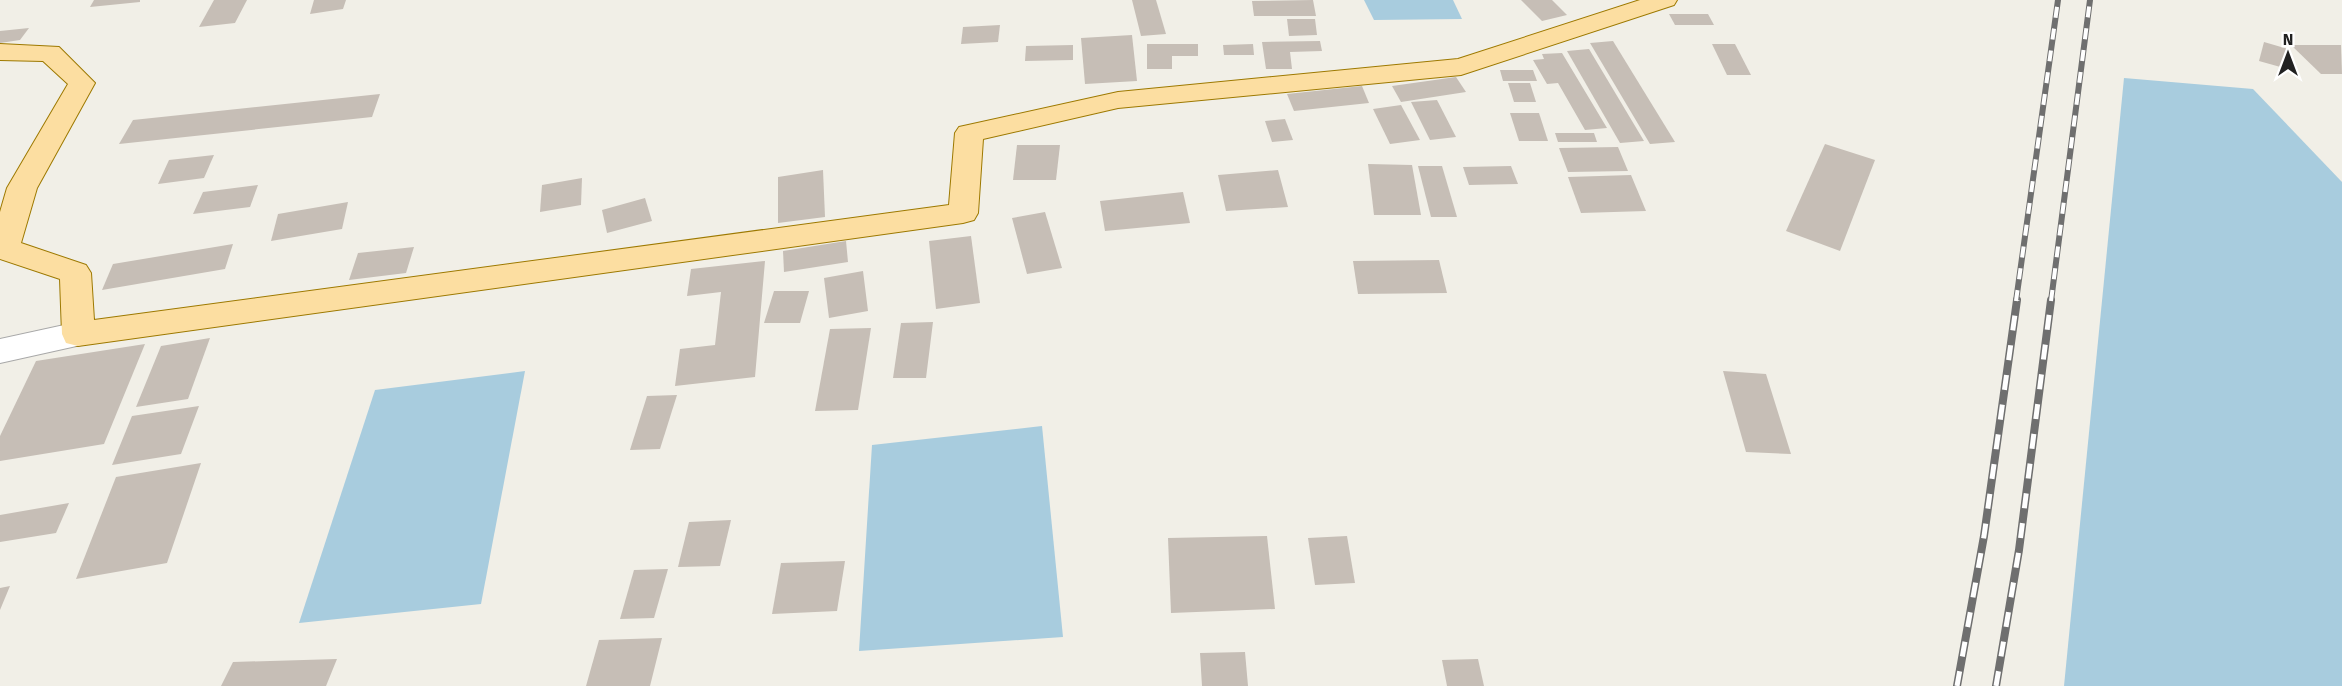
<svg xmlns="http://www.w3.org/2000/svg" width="2342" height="686" viewBox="0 0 2342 686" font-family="'Fira Sans',sans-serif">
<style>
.water{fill:#a8ccde}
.building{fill:#c6beb6}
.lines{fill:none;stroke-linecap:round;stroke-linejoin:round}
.minor-casing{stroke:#a8a8a8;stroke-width:2}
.major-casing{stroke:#9d7900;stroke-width:2}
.minor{fill:#fff;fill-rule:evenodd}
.major{fill:#fcdea1;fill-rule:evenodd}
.rail-far1-casing{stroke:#6f6f6f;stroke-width:6}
.rail-casing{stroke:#6f6f6f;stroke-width:8}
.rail-far1{stroke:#fff;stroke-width:4;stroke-dasharray:11;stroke-linecap:butt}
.rail{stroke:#fff;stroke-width:5;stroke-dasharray:15;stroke-linecap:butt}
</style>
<rect width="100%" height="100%" fill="#f1efe7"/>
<g class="water">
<polygon points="1364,0 1453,0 1462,19 1374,20"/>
<polygon points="2124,78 2253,89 2342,182 2342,686 2064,686"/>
<polygon points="525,371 481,604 299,623 375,390"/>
<polygon points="1042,426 1063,637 859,651 872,445"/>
</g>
<g class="building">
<polygon points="94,0 140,0 140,2 90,7"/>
<polygon points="214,0 247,0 235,23 199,27"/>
<polygon points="314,0 346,0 343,9 310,14"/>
<polygon points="1132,0 1156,0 1166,34 1141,36"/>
<polygon points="1313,0 1316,16 1254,16 1252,1"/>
<polygon points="1521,0 1552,0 1567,15 1542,21"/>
<polygon points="1669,14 1708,14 1714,25 1675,25"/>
<polygon points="1287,19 1315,19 1317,35 1289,36"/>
<polygon points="1000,25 998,42 961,44 963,27"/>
<polygon points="29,28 20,40 0,43 0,31"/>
<polygon points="1132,35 1137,81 1085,84 1081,38"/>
<polygon points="1320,41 1322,51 1290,52 1292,69 1266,69 1262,42"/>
<polygon points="1613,41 1675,142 1650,144 1590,43"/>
<polygon points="2264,42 2288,49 2284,68 2259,61"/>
<polygon points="1147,44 1198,44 1198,56 1172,56 1172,69 1147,69"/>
<polygon points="1253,44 1254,55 1224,55 1223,45"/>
<polygon points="1712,44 1735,44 1751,75 1727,75"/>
<polygon points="1073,45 1073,60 1025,61 1026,46"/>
<polygon points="2291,45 2341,45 2342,74 2321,74"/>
<polygon points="1589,49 1644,141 1620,143 1567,51"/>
<polygon points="1562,53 1607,128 1585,130 1558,83 1547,84 1533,60 1544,59 1542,54"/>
<polygon points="1500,70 1533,70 1537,81 1503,81"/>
<polygon points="1456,77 1466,92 1401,102 1392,86"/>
<polygon points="1508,83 1530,83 1536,102 1514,102"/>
<polygon points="1362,86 1369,103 1294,111 1287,94"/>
<polygon points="380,94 372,117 119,144 133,120"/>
<polygon points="1437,100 1456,137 1430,140 1411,102"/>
<polygon points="1401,105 1420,140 1390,144 1373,109"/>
<polygon points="1510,113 1539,113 1548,141 1519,141"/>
<polygon points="1285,119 1293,140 1272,142 1265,121"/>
<polygon points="1555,133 1594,133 1597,142 1558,142"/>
<polygon points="1825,144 1875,160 1840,251 1786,231"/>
<polygon points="1017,145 1060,145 1056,180 1013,180"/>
<polygon points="1618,147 1628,171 1568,172 1559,148"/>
<polygon points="214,155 204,178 158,184 169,160"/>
<polygon points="1368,164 1412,165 1421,215 1374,215"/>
<polygon points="1418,166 1442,166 1457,217 1431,217"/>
<polygon points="1511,166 1518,184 1469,185 1463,167"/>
<polygon points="823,170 825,217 778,223 778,177"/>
<polygon points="1278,170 1288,207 1226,211 1218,175"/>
<polygon points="1631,175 1646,211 1581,213 1568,177"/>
<polygon points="582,178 581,205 540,212 542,185"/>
<polygon points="258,185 250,207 193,214 203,192"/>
<polygon points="1183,192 1190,223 1105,231 1100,201"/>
<polygon points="645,198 652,221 607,233 602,210"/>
<polygon points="348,202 342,229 271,241 278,214"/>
<polygon points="1045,212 1062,268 1027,274 1012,218"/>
<polygon points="971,236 980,303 936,309 929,241"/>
<polygon points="846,241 848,262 784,272 783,251"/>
<polygon points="233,244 225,269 102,290 113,264"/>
<polygon points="414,247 406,273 349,280 358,253"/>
<polygon points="1439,260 1447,293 1358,294 1353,261"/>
<polygon points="765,261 755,377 675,386 680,349 715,345 721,292 687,296 691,269"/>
<polygon points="863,271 868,311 829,318 824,278"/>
<polygon points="774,291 809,291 800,323 764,323"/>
<polygon points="933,322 926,378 893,378 901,323"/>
<polygon points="871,328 858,410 815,411 830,329"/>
<polygon points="210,338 188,399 136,407 161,346"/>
<polygon points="145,344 104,444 0,461 0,436 36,361"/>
<polygon points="1723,371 1766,374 1791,454 1746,452"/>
<polygon points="677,395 660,449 630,450 647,396"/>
<polygon points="199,406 181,454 112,465 132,416"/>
<polygon points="201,463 167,563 76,579 116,477"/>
<polygon points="69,503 56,533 0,542 0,515"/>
<polygon points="731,520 720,566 678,567 689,522"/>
<polygon points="1267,536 1275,609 1171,613 1168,538"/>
<polygon points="1347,536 1355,583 1315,585 1308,538"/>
<polygon points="845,561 837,611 772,614 781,563"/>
<polygon points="668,569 654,618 620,619 634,570"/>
<polygon points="10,586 0,610 0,588"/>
<polygon points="662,638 650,686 586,686 599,640"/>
<polygon points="1245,652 1248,686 1202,686 1200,653"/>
<polygon points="337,659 326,686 221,686 233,662"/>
<polygon points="1478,659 1484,686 1447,686 1442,660"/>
</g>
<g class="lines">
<defs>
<polygon id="minor" points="78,322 90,325 94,334 90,343 0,363 0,339"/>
<polygon id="major" points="1640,0 1677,0 1674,5 1461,75 1118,108 983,139 978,213 974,220 963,223 78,346 66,343 62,334 60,279 0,259 0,212 7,188 68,84 43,61 0,60 0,44 59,47 95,83 37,188 21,243 86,265 91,273 94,320 949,205 955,133 959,127 1118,92 1458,59"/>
</defs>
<use href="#minor" class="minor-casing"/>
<use href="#major" class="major-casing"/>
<use href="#minor" class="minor"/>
<use href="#major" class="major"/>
<defs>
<g id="rail-far1">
<polyline points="2016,301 2058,0"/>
<polyline points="2051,301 2090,0"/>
</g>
<g id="rail">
<polyline points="1957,686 1984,536 2017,300"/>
<polyline points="1996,686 2019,550 2051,300"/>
</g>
</defs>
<use href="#rail-far1" class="rail-far1-casing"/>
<use href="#rail" class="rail-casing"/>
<use href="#rail-far1" class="rail-far1"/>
<use href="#rail" class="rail"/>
</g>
<g transform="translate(2288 54)" stroke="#ffffff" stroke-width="4.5" paint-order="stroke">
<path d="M0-4.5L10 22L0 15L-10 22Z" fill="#212121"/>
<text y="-9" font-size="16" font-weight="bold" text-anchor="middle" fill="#212121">N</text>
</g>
</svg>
